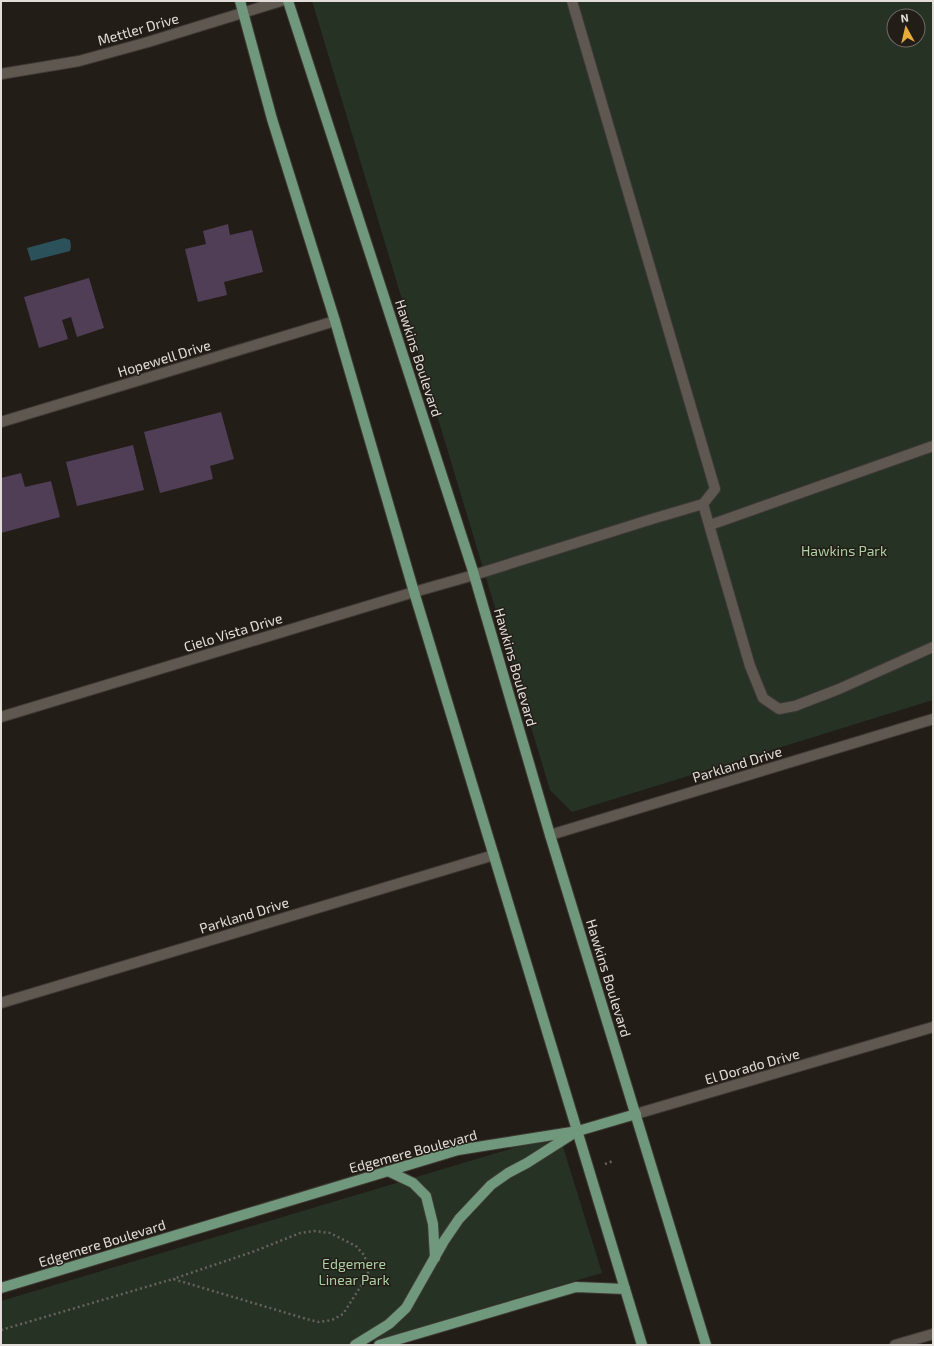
<svg xmlns="http://www.w3.org/2000/svg" width="934" height="1346" viewBox="0 0 934 1346" font-family="'Exo 2',sans-serif">
<style>
.green{fill:#263224;fill-rule:evenodd}
.water{fill:#2b515b}
.building{fill:#503e56}
.lines{fill:none;stroke-linecap:round;stroke-linejoin:round}
.minor-casing{stroke:#3f3a36;stroke-width:12}
.major-casing{stroke:#3f3a36;stroke-width:12}
.path{stroke:#67625c;stroke-width:2.5;stroke-dasharray:2 3;stroke-linecap:butt}
.minor{stroke:#5f5850;stroke-width:10}
.major{stroke:#70987c;stroke-width:10}
.labels{text-anchor:middle;dominant-baseline:central;stroke-width:3;stroke-linejoin:round;paint-order:stroke}
.street-label{font-size:14px;fill:#e2ddd9;stroke:#231d17}
.park-label{font-size:14px;fill:#acd3a4;stroke:#231d17}
</style>
<rect width="100%" height="100%" fill="#231d17"/>
<g class="green">
<path d="M312 1H933V700L572 812 550 790ZM894 16H918V40H894Z"/>
<polygon points="560,1137 602,1273 359,1345 1,1345 1,1301 513,1148"/>
</g>
<polygon class="water" points="64,238 70,240 71,246 70,251 31,261 27,248"/>
<g class="building">
<polygon points="228,224 230,235 252,230 263,272 224,282 227,295 198,302 185,249 206,244 203,231"/>
<polygon points="89,278 104,328 77,337 71,317 62,320 68,339 39,348 24,297"/>
<polygon points="221,412 234,459 210,466 213,479 160,493 144,432"/>
<polygon points="133,445 144,490 77,506 66,462"/>
<polygon points="21,473 25,487 51,481 60,517 1,533 1,478"/>
</g>
<g class="lines">
<defs>
<g id="minor">
<polyline points="1,74 79,61 148,42 281,1"/>
<polyline points="1,422 335,321"/>
<polyline points="703,504 750,666 763,698 779,709 795,706 839,689 933,647"/>
<polyline points="710,525 933,446"/>
<polyline points="1,717 414,592 474,575 652,519 703,504 715,489 572,1"/>
<polyline points="550,835 933,719"/>
<polyline points="1,1003 494,855"/>
<polyline points="636,1114 933,1027"/>
<polyline points="895,1345 933,1334"/>
</g>
<g id="major">
<polyline points="240,1 272,119 335,321 414,592 642,1345"/>
<polyline points="288,1 472,568 550,835 706,1345"/>
<polyline points="388,1171 413,1183 426,1196 433,1224 435,1258"/>
<polyline points="1,1288 458,1150 578,1131 636,1114"/>
<polyline points="355,1345 389,1324 406,1308 444,1241 459,1219 491,1185 508,1173 527,1163 574,1133"/>
<polyline points="379,1345 576,1287 625,1289"/>
</g>
</defs>
<use href="#minor" class="minor-casing"/>
<use href="#major" class="major-casing"/>
<g class="path">
<polyline points="605,1164 613,1161"/>
<polyline points="1,1330 173,1279 310,1320 319,1322 332,1320 343,1314 368,1275 368,1265 364,1255 356,1246 330,1233 314,1231 300,1233 255,1251 173,1279"/>
</g>
<use href="#minor" class="minor"/>
<use href="#major" class="major"/>
</g>
<g class="labels">
<g class="street-label">
<text transform="translate(138 29) rotate(-16)">Mettler Drive</text>
<text transform="translate(164 358) rotate(-17)">Hopewell Drive</text>
<text transform="translate(419 358) rotate(72)">Hawkins Boulevard</text>
<text transform="translate(233 632) rotate(-17)">Cielo Vista Drive</text>
<text transform="translate(516 667) rotate(74)">Hawkins Boulevard</text>
<text transform="translate(737 764) rotate(-17)">Parkland Drive</text>
<text transform="translate(244 915) rotate(-17)">Parkland Drive</text>
<text transform="translate(609 978) rotate(73)">Hawkins Boulevard</text>
<text transform="translate(752 1066) rotate(-16)">El Dorado Drive</text>
<text transform="translate(413 1151) rotate(-15)">Edgemere Boulevard</text>
<text transform="translate(102 1243) rotate(-17)">Edgemere Boulevard</text>
</g>
<g class="park-label">
<text x="844" y="550">Hawkins Park</text>
<text x="354" y="1263">Edgemere<tspan x="354" dy="16">Linear Park</tspan></text>
</g>
</g>
<rect width="934" height="1346" fill="none" stroke="#e2ddd9" stroke-width="4"/>
<g transform="translate(906 28) rotate(352)"><circle r="19" fill="#231d17" stroke="#6f6a65"/>
<path d="M0-3L7 15L0 10L-7 15Z" fill="#e9ab38"/>
<text y="-6" font-size="11" font-weight="bold" text-anchor="middle" fill="#e2ddd9">N</text>
</g>
</svg>
